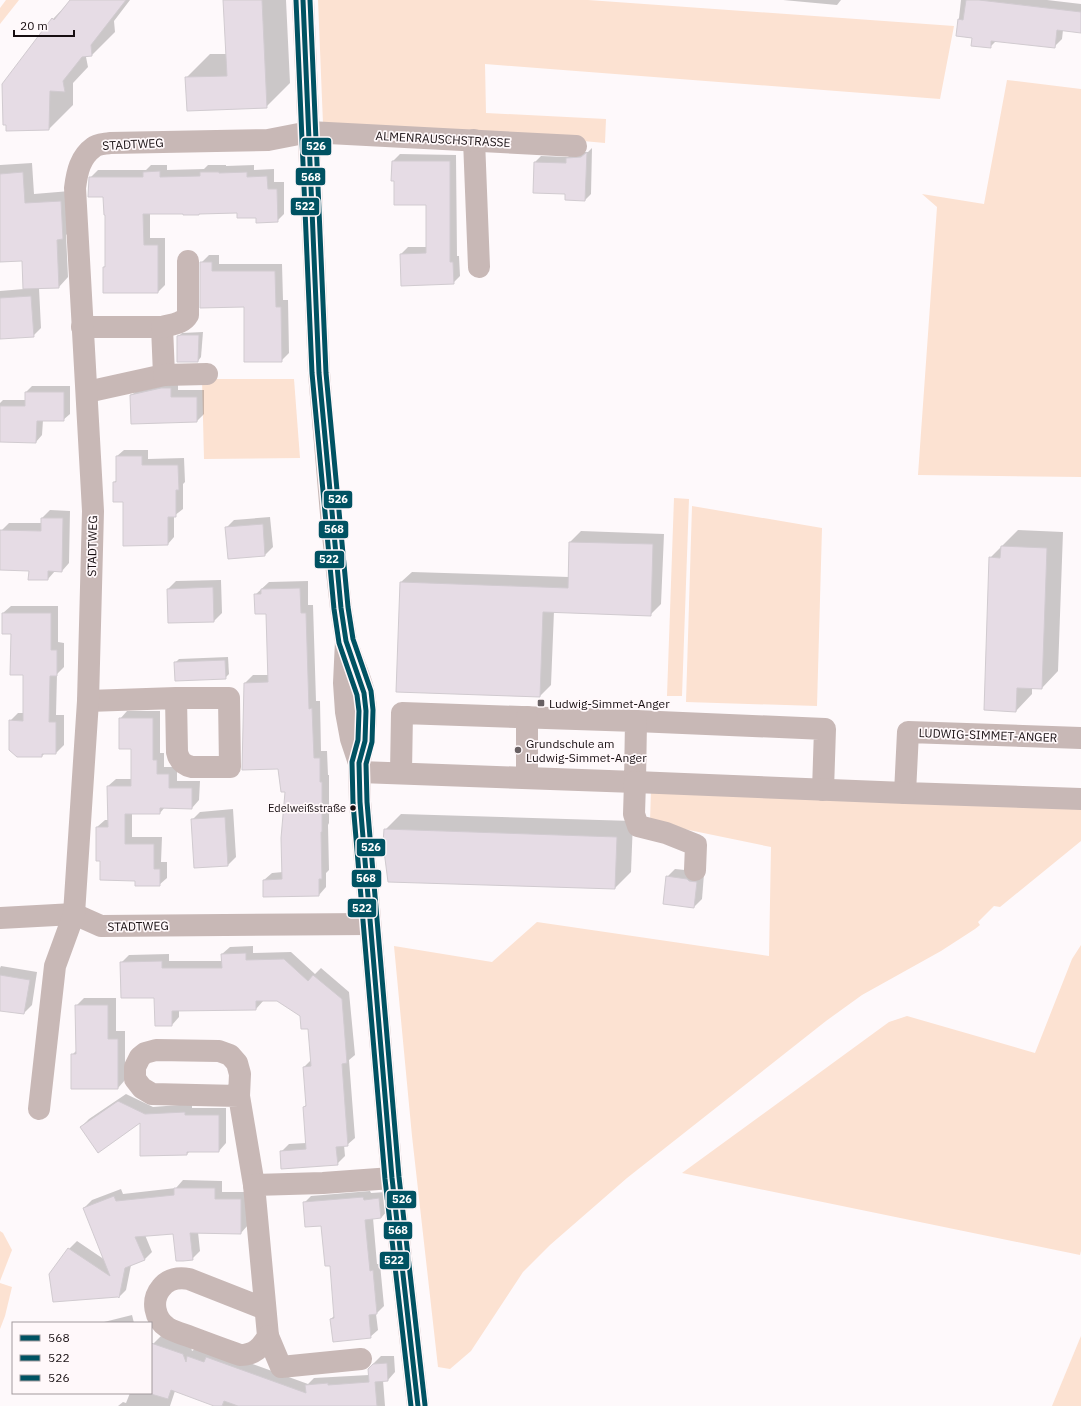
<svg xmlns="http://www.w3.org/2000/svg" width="1081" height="1406" viewBox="0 0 1081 1406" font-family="'IBM Plex Sans',sans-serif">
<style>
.green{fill:#fce2d2}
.shadow{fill:#0003}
.building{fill:#e6dce5;stroke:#d1cbd0}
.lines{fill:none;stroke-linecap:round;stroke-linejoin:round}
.minor{stroke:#c8b8b6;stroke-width:22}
.bus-1-casing{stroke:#fff8fa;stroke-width:8}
.bus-2-casing{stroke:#fff8fa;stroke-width:8}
.bus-3-casing{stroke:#fff8fa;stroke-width:8}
.bus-1{stroke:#005262;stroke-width:5}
.bus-2{stroke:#005262;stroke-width:5}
.bus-3{stroke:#005262;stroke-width:5}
.poi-dot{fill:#686063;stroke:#fff8fa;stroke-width:1.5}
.bus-dot{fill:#170e11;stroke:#fff8fa;stroke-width:1.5}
.labels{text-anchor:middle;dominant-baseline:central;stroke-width:3.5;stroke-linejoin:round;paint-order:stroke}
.bus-label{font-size:11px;fill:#170e11;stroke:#fff8fa;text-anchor:end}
.street-label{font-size:12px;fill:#170e11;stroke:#fff8fa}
.poi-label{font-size:12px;fill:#170e11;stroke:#fff8fa;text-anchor:start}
.line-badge{stroke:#fff8fa;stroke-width:1.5}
.badge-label{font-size:11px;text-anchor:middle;font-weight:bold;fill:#fff}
</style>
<rect width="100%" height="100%" fill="#fef9fb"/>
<g class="green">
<polygon points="6,0 19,0 0,24 0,8"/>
<polygon points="318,0 588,0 954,26 940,99 485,64 486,113 606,119 605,143 448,129 323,124"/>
<polygon points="1007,80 1081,89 1081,477 918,475 937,207 922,194 984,204"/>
<polygon points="202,379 294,379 300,458 204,459"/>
<polygon points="674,498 689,499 682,696 667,696"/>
<polygon points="692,506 822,528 817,706 686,702"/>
<polygon points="651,790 1081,808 1081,841 1000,907 994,906 978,922 980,925 975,929 941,951 862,995 826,1021 627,1178 550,1245 523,1272 471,1351 450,1369 438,1367 412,1136 394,946 492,962 537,922 769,956 771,847 650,822"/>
<polygon points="1081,945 1081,1251 1080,1255 682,1173 889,1022 907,1016 1035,1053 1072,959"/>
<polygon points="0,1231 3,1233 12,1250 0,1281"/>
<polygon points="0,1283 12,1287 5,1316 0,1329"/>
<polygon points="1081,1336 1081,1406 1052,1406"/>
</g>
<g class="shadow">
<polygon points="71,0 130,0 114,21 115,32 92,55 88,55 86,57 88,67 73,83 73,105 49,129 7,130 53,19"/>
<polygon points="225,0 286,0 290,83 266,107 186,78 210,54 227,54"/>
<polygon points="783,0 841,0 837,5"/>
<polygon points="961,0 1047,0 1081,4 1081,32 1063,30 1062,39 1054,47 997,40 990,47 973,38 957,36"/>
<polygon points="592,148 591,194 585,200 566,193 535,162 541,156 568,157 573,152 588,152"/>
<polygon points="400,154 456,155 457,256 459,256 460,276 453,283 401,254 408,247 427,247 427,204 395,180 393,161"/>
<polygon points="32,163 34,194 70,191 73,228 66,235 68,277 59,287 39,288 41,328 33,336 0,338 0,291 24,289 23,260 0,262 0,165"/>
<polygon points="151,165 167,165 167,170 204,169 208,165 226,165 226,166 254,165 254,170 274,169 274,182 284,182 284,214 277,221 238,212 150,213 150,238 165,238 165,285 158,292 104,267 106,265 106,214 104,196 90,178 98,170 146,170"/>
<polygon points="209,255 219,255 219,264 282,264 283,300 288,300 289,353 281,361 245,306 202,262"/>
<polygon points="203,332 201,357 198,361 178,337 182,333"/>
<polygon points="178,381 178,390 204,390 204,414 197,421 131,396 139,388"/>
<polygon points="32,386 70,386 70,414 63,420 43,420 42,435 36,442 0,441 0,403 3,400 26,400 26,392"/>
<polygon points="124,450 148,450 148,459 184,458 185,482 183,484 183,509 174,516 174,537 168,544 124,501 114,482 117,480 117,456"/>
<polygon points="50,510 70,511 69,563 62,571 55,571 48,579 30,570 1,531 9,523 42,523 42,518"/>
<polygon points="270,517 273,547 265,555 226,528 234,520"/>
<polygon points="1018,530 1063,532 1058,671 1042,688 1032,687 1032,694 1016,711 990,558"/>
<polygon points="581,531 664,534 661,604 650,615 554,611 551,685 540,696 401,582 412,572 569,577 570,542"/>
<polygon points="221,580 222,613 214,621 168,589 176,581"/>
<polygon points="308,581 308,605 313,605 316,701 320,701 321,751 327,751 328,775 329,775 329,823 328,825 329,870 326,873 326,887 319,895 264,880 272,873 283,872 286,791 279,768 245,683 253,675 269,675 267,613 255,595 269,582"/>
<polygon points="11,606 58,606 58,642 64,643 64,667 57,674 56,715 64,715 64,745 56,753 45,753 42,756 10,721 18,713 24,713 24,674 12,633 3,613"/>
<polygon points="228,657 229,674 225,678 175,663 179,659"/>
<polygon points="127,711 160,711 160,753 164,753 164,767 177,767 177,781 200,781 199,800 192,808 165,807 160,813 132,813 132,837 162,837 161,862 167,862 167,878 159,885 136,880 101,860 97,827 105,820 108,820 108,786 116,779 132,779 132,748 120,719"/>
<polygon points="233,809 236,857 228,865 192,820 200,812"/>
<polygon points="401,814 633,821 631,872 615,888 385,830"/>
<polygon points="675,869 695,871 704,874 702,899 694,907 667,877"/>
<polygon points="253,946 253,953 291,952 315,974 321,968 349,992 355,1055 349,1060 355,1138 347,1145 344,1145 345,1156 337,1164 281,1152 289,1144 306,1143 304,1107 307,1104 304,1067 311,1060 309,1028 301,1015 277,1000 264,1000 256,1009 179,1010 179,1017 172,1025 155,997 121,963 129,955 169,954 169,961 223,961 222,954 230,947"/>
<polygon points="1,966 37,972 32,1005 24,1013 0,1009 0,968"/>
<polygon points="84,998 116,998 116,1031 125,1031 125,1080 118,1088 72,1055 77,1050 76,1006"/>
<polygon points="126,1094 153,1107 192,1104 192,1108 226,1108 226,1143 219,1151 190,1151 187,1154 141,1121 81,1127 89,1119"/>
<polygon points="183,1180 222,1181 222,1192 248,1192 248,1225 241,1233 198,1232 200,1251 192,1259 174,1232 145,1235 152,1252 144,1260 131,1265 126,1290 119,1297 69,1249 77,1241 105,1260 84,1208 92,1200 121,1189 123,1194 176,1188"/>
<polygon points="370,1191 371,1193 386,1192 388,1210 381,1218 373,1218 377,1264 380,1264 384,1306 376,1314 378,1330 370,1337 331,1319 335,1315 331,1265 321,1225 304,1203 311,1196"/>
<polygon points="132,1315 134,1323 100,1323"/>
<polygon points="161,1336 191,1347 192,1351 195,1349 214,1350 308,1384 314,1378 369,1375 373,1364 381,1356 394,1356 395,1372 388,1380 383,1380 385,1406 217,1406 175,1391 170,1406 118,1406 123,1402 126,1403 130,1393 151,1393 151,1349 153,1344"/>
</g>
<g class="building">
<polygon points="70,0 126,0 91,45 92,56 82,57 63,81 65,92 50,91 49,130 6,131 6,125 3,125 2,84 52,18 54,20"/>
<polygon points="223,0 262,0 267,108 187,111 185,77 227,76"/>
<polygon points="966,0 979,0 1081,12 1081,33 1057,30 1055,48 991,41 991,48 971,46 972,38 956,36 958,19 963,20"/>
<polygon points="587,152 585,201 565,200 565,194 533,193 534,162 566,163 566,158 581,157"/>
<polygon points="392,161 450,161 450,262 453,262 454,284 401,286 400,254 426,253 426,205 394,205 394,181 391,181"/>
<polygon points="160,171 160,177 200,176 200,172 219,172 219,173 247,172 247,177 267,176 268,189 277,189 278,222 256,223 256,218 237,218 237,213 199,214 199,215 183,215 183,214 143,214 144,245 158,245 158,293 103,293 103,267 105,267 105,215 104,215 103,197 88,197 89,177 143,177 143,172"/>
<polygon points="23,172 25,203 61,201 63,239 57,240 59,288 23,289 22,261 0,262 0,174"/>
<polygon points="200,262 212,262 212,271 275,271 276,307 281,307 282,362 244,362 244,307 200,308"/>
<polygon points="31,296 34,337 0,339 0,298"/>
<polygon points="181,335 199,335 198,362 177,362 177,336"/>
<polygon points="161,388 171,388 171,397 197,397 197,422 131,424 130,395"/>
<polygon points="25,392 64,392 64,421 37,421 36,443 0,442 0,406 25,406"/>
<polygon points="116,456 142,456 142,465 178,465 179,490 176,490 176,517 168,517 168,545 123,546 123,502 113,502 113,482 116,482"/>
<polygon points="41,518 63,518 62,572 48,571 48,580 28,580 29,571 0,570 0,530 41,531"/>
<polygon points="263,524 265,556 228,559 225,527"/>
<polygon points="569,542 653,544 651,616 543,612 540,697 396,692 400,582 568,588"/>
<polygon points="1001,546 1047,548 1042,689 1017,688 1016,712 984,710 989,557 1000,558"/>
<polygon points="213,587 214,622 168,623 167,589"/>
<polygon points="300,588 301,613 306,613 309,709 312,708 314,758 320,758 320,782 322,782 322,832 321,832 322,879 319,879 319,896 263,897 263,880 282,879 281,838 285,792 281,792 278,769 242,770 244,683 268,682 266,614 255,614 254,594 261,594 261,589"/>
<polygon points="2,613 51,613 51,650 57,650 57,676 50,676 49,722 56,722 56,754 42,754 42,757 17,757 9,750 9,720 23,721 23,675 10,675 11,634 2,634"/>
<polygon points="225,660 226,679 175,681 174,662"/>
<polygon points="119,718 153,718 153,760 157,760 157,774 169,774 169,788 192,788 192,809 160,808 160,814 125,814 125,844 154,844 154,869 160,869 160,886 135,886 135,881 100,880 100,861 96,861 96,827 108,827 107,786 131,786 131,749 119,749"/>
<polygon points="225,817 228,866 194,868 191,819"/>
<polygon points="384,829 617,837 615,889 388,882 383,843"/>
<polygon points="666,876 687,879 689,881 697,882 694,908 663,904"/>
<polygon points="246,953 246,960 284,959 308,981 313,975 342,999 347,1063 342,1064 348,1146 336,1147 338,1165 281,1169 280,1151 306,1149 303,1107 306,1106 303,1067 311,1066 308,1029 301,1029 300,1016 277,1001 256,1001 256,1010 172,1011 172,1026 155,1026 154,998 121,998 120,962 162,961 162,968 222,968 221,954"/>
<polygon points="0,975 30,980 24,1014 0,1011"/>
<polygon points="75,1005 108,1005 108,1039 118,1039 118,1089 71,1089 71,1054 76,1054"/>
<polygon points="118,1101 145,1114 185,1112 185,1115 219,1115 219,1152 187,1152 187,1155 140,1156 140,1123 98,1153 80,1127"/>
<polygon points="174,1188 215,1188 215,1199 241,1199 241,1234 190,1233 193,1260 183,1261 176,1261 173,1234 135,1237 145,1260 125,1268 119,1298 118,1297 53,1302 49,1274 68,1248 110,1276 83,1208 114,1196 116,1201 174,1195"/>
<polygon points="363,1197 364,1200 379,1198 381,1218 365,1220 370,1271 373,1270 377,1314 369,1315 371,1338 333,1342 330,1319 334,1318 330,1266 325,1266 321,1226 305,1227 303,1202"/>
<polygon points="151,1343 183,1354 186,1362 187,1356 204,1362 206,1357 306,1393 305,1385 328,1383 328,1385 369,1382 368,1369 373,1364 387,1363 388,1381 375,1382 377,1406 238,1406 224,1401 222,1406 214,1406 171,1390 168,1399 151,1394"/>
</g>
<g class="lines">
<g class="minor">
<polyline points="303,0 319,373 332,526 341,608 346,641 344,683 346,712 351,739 359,763 360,802 392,1178 418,1406"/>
<polyline points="474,140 479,267"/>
<polyline points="82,327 162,327 164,375 87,392"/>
<path d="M162 327C172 324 183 324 188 315V261"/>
<polyline points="164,375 207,374"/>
<path d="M350 652C354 665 361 679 364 693 368 716 365 738 360 760"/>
<path d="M88 701 176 698H229L230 767H192C183 765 179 761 177 752L176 698"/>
<polyline points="636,721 825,729 823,790"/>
<polyline points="1081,738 908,732 905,793 1081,799"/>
<polyline points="360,772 635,782 636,721 402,713 401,773"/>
<polyline points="527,778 527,717"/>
<polyline points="695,870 696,845 666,833 638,826 634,814 635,782 905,793"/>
<polyline points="74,914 101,926 370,924"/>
<polyline points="0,918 74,914"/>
<polyline points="239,1096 240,1074 237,1063 230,1055 219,1051 156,1050 145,1053 140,1057 135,1067 135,1079 142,1088 152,1094 239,1096 254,1185"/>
<path d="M39 1109 55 966 74 914 88 701 93 511 75 188C77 172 80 157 94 147 97 144 105 144 110 143L268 140 309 132 576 146"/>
<path d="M265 1309 189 1279C178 1277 168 1279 161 1288 151 1300 154 1319 168 1328 175 1332 183 1334 191 1337 207 1343 223 1349 240 1355 254 1355 261 1348 268 1336L254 1185 323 1183 392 1178"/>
<polyline points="268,1336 281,1367 361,1359"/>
</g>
<defs>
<polyline id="bus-1" points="303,0 319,373 341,608 346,641 364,693 366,711 365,741 359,763 360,802 392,1178 418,1406"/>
<polyline id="bus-2" points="296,0 312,373 334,609 339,643 357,695 359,711 358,740 352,762 353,803 385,1179 411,1406"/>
<polyline id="bus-3" points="310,0 326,373 348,607 353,639 371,691 373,710 372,742 366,764 367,802 399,1177 425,1405"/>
</defs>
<use href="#bus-1" class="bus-1-casing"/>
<use href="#bus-2" class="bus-2-casing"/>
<use href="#bus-3" class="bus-3-casing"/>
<use href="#bus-1" class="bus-1"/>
<use href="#bus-2" class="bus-2"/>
<use href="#bus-3" class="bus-3"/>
</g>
<g class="poi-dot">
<rect x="537" y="699" width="8" height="8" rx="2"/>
<circle cx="518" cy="750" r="4"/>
</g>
<circle class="bus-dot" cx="353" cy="808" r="3.5"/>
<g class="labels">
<g class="bus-label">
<text x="346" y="808">Edelweißstraße</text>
</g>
<g class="street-label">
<text transform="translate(443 139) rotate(3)">ALMENRAUSCHSTRASSE</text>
<text transform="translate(133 144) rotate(-3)">STADTWEG</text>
<text transform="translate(92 546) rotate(-89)">STADTWEG</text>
<text transform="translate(988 735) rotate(2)">LUDWIG-SIMMET-ANGER</text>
<text transform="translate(138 926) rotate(-1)">STADTWEG</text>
</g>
<g class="poi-label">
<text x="549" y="703">Ludwig-Simmet-Anger</text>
<text x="526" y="743">Grundschule am<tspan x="526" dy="14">Ludwig-Simmet-Anger</tspan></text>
</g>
</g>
<g class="line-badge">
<rect x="301" y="137" width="31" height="19" rx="4" fill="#005262"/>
<rect x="295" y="167" width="31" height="19" rx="4" fill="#005262"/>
<rect x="290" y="197" width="30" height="19" rx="4" fill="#005262"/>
<rect x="323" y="490" width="30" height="19" rx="4" fill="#005262"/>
<rect x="318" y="520" width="31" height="19" rx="4" fill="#005262"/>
<rect x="314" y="550" width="31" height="19" rx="4" fill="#005262"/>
<rect x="356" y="838" width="30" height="19" rx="4" fill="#005262"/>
<rect x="351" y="869" width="31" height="19" rx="4" fill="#005262"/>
<rect x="347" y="898" width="30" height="20" rx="4" fill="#005262"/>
<rect x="386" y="1190" width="31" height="19" rx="4" fill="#005262"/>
<rect x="383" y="1221" width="30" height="19" rx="4" fill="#005262"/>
<rect x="379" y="1251" width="31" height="19" rx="4" fill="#005262"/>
</g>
<g class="badge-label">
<text x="316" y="150">526</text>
<text x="311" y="181">568</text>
<text x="305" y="210">522</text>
<text x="338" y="503">526</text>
<text x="334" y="533">568</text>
<text x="329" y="563">522</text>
<text x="371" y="851">526</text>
<text x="366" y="882">568</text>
<text x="362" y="912">522</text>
<text x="402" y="1203">526</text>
<text x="398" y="1234">568</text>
<text x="394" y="1264">522</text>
</g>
<rect x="12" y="1322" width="140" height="72" fill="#fff8fa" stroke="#a29a9d"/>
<rect x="20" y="1335" width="20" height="6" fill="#005262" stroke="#a29a9d"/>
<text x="48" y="1342" font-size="12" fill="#170e11">568</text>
<rect x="20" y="1355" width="20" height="6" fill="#005262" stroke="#a29a9d"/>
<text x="48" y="1362" font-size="12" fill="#170e11">522</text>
<rect x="20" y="1375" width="20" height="6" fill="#005262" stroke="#a29a9d"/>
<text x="48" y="1382" font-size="12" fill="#170e11">526</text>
<path d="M14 30v6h60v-6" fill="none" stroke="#170e11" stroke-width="2"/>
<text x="20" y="30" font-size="12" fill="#170e11" stroke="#fff8fa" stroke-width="3" paint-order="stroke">20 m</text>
</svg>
